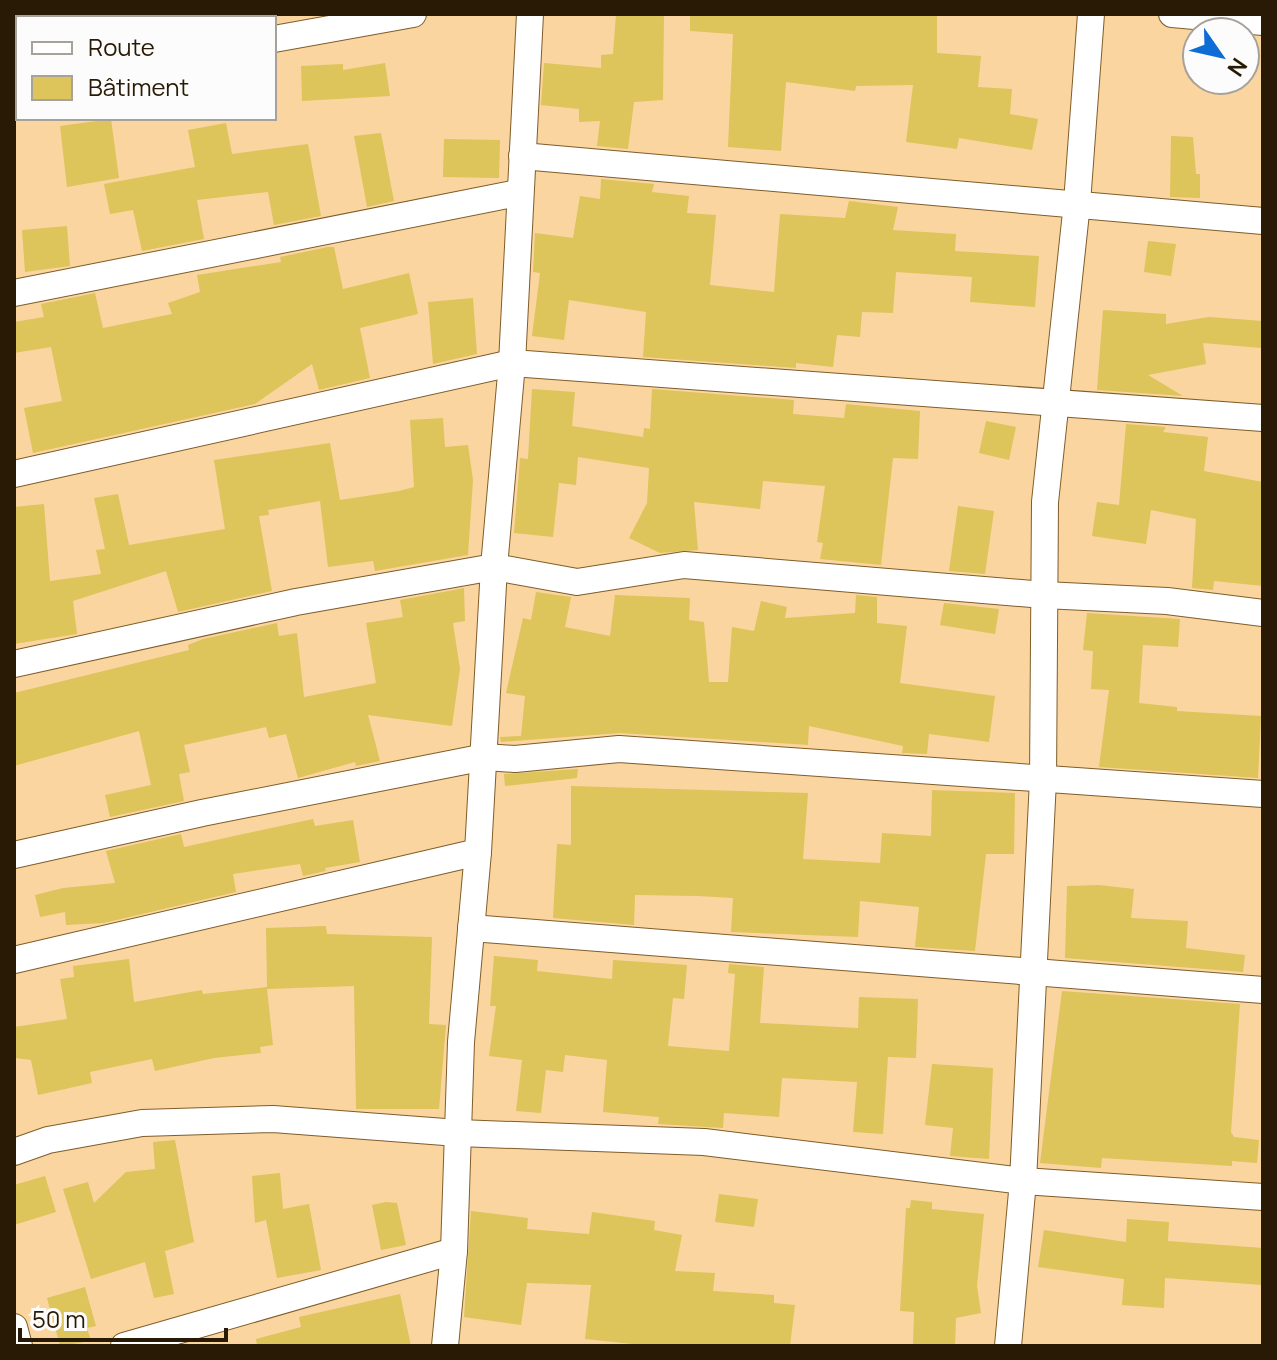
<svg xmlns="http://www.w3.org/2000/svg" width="1277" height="1360" viewBox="0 0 1277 1360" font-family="Manrope,sans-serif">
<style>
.building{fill:#ddc45b}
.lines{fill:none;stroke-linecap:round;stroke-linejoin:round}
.street-casing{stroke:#7f5d29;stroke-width:28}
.street{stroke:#fff;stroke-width:26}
</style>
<rect width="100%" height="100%" fill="#fbd59f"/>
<g class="building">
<polygon points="616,14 664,14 663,100 634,102 628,149 597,146 600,121 579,122 579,109 541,105 544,63 601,68 601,55 613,54"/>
<polygon points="690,14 937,14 937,53 981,56 978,87 1012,89 1010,114 1038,119 1032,150 959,138 957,149 906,142 913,85 856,86 855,91 786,82 781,151 728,147 733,34 690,31"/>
<polygon points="385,63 390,96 302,101 301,66 343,64 343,70"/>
<polygon points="111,119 119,178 67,187 60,126"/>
<polygon points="226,123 232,154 308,144 321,216 274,225 268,192 197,200 204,239 142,251 133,210 110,214 104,184 195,167 188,130"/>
<polygon points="381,133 394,201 367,207 354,136"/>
<polygon points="1171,136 1193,137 1196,174 1200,174 1200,198 1170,197"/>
<polygon points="444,139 500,140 499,178 443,177"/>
<polygon points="601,179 654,184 652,192 689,196 687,213 716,215 710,285 774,292 780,214 845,218 849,201 898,207 893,230 956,234 955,251 1039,256 1035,307 970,302 972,277 896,272 893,313 862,312 860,337 837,335 833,367 796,363 796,368 643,357 646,312 569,300 564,340 532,336 540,273 533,272 535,233 573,238 580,196 600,199"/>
<polygon points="67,226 70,266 25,272 22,230"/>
<polygon points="1148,241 1176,244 1171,276 1144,272"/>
<polygon points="328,247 334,247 343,289 409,273 418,314 360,328 370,378 319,390 312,364 255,404 33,453 24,408 62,401 51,347 14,353 14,322 44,317 41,304 95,293 103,328 172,314 168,303 200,292 197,275 281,262 280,257"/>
<polygon points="473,298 477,354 433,364 428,302"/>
<polygon points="1103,310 1166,314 1166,324 1209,317 1263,321 1261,348 1203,343 1206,364 1148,375 1183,396 1097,390"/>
<polygon points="532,389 575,392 572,426 643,437 644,428 650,429 652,389 794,400 793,414 844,418 846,404 920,411 918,459 893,458 881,565 820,559 823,543 817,542 825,486 763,481 760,509 694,502 698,550 660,553 629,538 647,503 649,468 578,457 576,485 559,483 553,537 514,533 520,458 528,459"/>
<polygon points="443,418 445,447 468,445 473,480 468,555 375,571 373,561 328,567 320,501 268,510 269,515 259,516 272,591 178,612 166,571 73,601 77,634 14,644 14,507 44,504 50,581 101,574 96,550 105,549 94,498 118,494 129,545 225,529 214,460 330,443 340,500 399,491 414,487 410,420"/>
<polygon points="986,421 1016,427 1009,460 979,453"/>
<polygon points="1126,424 1166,427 1163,432 1208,437 1204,471 1263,482 1263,586 1214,581 1213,590 1192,588 1196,519 1151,510 1146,544 1092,536 1097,502 1119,505"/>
<polygon points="958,506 994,511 985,574 949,571"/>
<polygon points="464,588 465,621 453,623 460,669 452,726 368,715 380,761 356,766 355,762 298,778 286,734 269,738 266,727 184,745 190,772 179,774 184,801 110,817 105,795 151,785 139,731 14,766 14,693 189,650 188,645 203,639 277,623 279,636 297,633 304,697 376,683 366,623 403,617 400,600"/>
<polygon points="536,592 571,597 565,627 610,636 615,595 690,598 689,620 704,622 709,682 728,682 732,627 754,631 761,601 787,607 785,618 855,613 856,595 877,597 877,623 907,626 900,683 995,696 989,742 929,734 927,754 902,753 903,746 809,726 808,745 620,733 501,742 500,737 521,736 525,696 506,693 523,618 531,620"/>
<polygon points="944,603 999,609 995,634 940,625"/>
<polygon points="1087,613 1180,619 1178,647 1143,645 1139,703 1177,707 1177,711 1261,716 1258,778 1099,767 1109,690 1091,689 1093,651 1083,650"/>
<polygon points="578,769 577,778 505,786 504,774"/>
<polygon points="571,786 808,793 803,859 880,863 882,833 931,836 932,790 1015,793 1014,854 986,854 975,951 915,947 919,907 860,901 858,937 731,932 733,898 698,896 635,895 634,925 553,918 557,844 571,845"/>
<polygon points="313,819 315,826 353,820 360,862 325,868 326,871 303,876 300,864 233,874 236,892 104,923 66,925 65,912 40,917 35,895 63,888 115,883 106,851 181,834 184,847"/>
<polygon points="1099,885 1134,889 1131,918 1188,921 1186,948 1245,955 1243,972 1065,958 1067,886"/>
<polygon points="326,926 327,934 432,937 429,1024 446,1025 439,1109 356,1109 354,986 267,989 273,1045 260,1047 261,1053 214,1058 155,1071 152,1059 90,1072 92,1083 38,1095 31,1060 14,1058 14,1027 67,1019 60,979 74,977 73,966 129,959 134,1002 202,990 203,994 267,987 266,928"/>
<polygon points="494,956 538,960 537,971 612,979 613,960 687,965 684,999 673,998 668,1046 729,1051 735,974 728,973 729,964 764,967 760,1023 858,1028 859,997 918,999 916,1058 888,1057 883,1134 853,1132 857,1082 782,1078 779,1117 724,1113 723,1128 658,1124 659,1117 603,1112 607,1060 565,1055 563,1072 546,1070 541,1113 516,1111 522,1060 489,1056 496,1006 490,1006"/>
<polygon points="1062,991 1240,1004 1231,1132 1234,1137 1259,1140 1257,1163 1232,1161 1232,1166 1102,1158 1101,1168 1040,1163"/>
<polygon points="932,1064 993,1068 989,1159 950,1156 953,1128 925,1125"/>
<polygon points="175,1140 194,1242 165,1251 174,1294 154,1298 145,1262 91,1279 63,1189 88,1182 94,1203 126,1172 155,1169 153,1142"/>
<polygon points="280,1173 283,1209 309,1204 321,1270 277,1278 266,1220 255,1223 252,1176"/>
<polygon points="45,1176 56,1212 14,1225 14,1185"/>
<polygon points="719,1194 758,1199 754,1227 715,1222"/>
<polygon points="911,1200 932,1202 932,1209 984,1214 977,1286 981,1313 956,1318 955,1346 913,1346 914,1312 900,1311 906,1208 910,1208"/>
<polygon points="386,1202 397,1203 406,1245 381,1250 372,1205"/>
<polygon points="471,1211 528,1218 527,1229 589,1234 592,1212 655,1221 654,1230 682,1235 675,1271 715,1273 713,1291 774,1295 774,1303 795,1305 790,1346 652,1346 585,1339 591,1285 527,1283 521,1325 464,1317"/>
<polygon points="1127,1219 1169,1222 1168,1241 1263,1248 1263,1285 1165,1278 1164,1308 1122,1305 1124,1279 1038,1267 1044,1230 1126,1242"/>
<polygon points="85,1287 96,1326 87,1328 91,1341 60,1346 47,1298"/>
<polygon points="400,1294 411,1346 257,1346 256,1339 301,1327 299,1317"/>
</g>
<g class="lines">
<defs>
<g id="street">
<polyline points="1172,14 1263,22"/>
<polyline points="274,39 413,14"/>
<polyline points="14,89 18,88"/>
<polyline points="522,156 1263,221"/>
<polyline points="14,293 518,193"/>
<polyline points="14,474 512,363 1263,418"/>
<polyline points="14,664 296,602 494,567 577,582 684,565 1044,595 1167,601 1263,613"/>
<polyline points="14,855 202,813 485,757 515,759 619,749 1263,794"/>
<polyline points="471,928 1263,990"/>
<polyline points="14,960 478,852"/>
<polyline points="14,1152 48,1140 142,1123 273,1119 458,1133 704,1142 1023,1181 1263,1197"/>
<polyline points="14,1327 19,1346"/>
<polyline points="124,1346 454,1251"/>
<polyline points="445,1346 454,1251 461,1042 478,852 494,567 512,363 530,14"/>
<polyline points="1008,1346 1023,1181 1043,780 1045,502 1077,203 1091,14"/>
</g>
</defs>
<use href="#street" class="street-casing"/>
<use href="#street" class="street"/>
</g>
<rect width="1277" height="1360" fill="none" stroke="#281a05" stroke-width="32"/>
<rect x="16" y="16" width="260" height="104" fill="#fcfcfc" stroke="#a7a299" stroke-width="2"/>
<rect x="32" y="42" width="40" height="12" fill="#ffffff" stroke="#a7a299" stroke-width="2"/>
<text x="88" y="56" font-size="24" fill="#281a05">Route</text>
<rect x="32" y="76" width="40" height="24" fill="#ddc45b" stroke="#a7a299" stroke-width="2"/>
<text x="88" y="96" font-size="24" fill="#281a05">Bâtiment</text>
<g transform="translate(1221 56) rotate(124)"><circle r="38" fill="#fcfcfc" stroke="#a7a299" stroke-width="2"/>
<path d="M0-6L14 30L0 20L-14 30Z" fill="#0e6dd5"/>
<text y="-12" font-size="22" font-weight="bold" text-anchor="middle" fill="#281a05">N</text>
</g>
<path d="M20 1328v12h206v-12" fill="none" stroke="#281a05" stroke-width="4"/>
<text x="32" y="1328" font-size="24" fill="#281a05" stroke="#fcfcfc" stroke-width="6" paint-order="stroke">50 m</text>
</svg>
